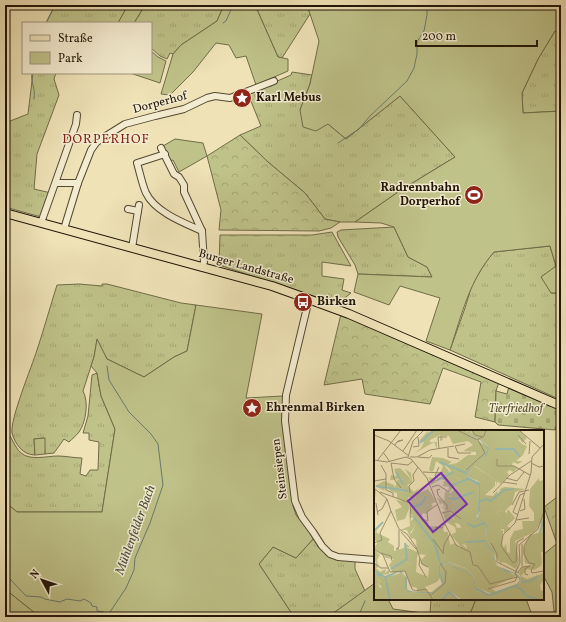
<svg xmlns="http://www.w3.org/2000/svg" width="566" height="622" viewBox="0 0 566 622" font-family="Vollkorn,serif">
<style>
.grass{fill:url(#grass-tufts);stroke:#706c48}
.forest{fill:url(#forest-crowns);stroke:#706c48}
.cemetery{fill:url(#cemetery-stones);stroke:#706c48}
.green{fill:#bfc289;stroke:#706c48}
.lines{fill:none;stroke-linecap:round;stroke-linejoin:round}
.stream{stroke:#697a6c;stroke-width:1}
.minor-casing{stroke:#544833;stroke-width:8}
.major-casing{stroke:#201507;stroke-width:10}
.minor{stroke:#f4ecd0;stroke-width:6}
.major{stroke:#eee2b6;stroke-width:8}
.labels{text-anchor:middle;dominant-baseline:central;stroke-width:3;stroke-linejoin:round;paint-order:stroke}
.poi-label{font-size:12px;font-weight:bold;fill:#201507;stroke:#f4ecd0;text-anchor:start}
.street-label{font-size:12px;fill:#201507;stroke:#f4ecd0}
.park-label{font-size:12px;font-style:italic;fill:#585234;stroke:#f4ecd0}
.neighbourhood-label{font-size:13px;letter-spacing:1px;fill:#7a1f14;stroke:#f4ecd0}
.water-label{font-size:13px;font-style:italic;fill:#4a5042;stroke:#f4ecd0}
.inset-river{fill:none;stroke:#99bdb0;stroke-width:2}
.inset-road{fill:none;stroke:#9c9070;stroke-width:1}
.view{fill:#7b2cbf;fill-opacity:0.15;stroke:#7b2cbf;stroke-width:2}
.inset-edge{fill:none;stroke:#201507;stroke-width:2}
</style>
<defs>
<pattern id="grass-tufts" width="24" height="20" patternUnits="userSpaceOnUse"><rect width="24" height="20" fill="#bfc289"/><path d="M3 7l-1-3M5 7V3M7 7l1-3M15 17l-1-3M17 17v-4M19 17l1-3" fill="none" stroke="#a4a675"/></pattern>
<pattern id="forest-crowns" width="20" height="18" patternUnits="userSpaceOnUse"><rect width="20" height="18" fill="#bfc289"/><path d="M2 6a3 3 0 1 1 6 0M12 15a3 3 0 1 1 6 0" fill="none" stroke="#a4a675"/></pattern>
<pattern id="cemetery-stones" width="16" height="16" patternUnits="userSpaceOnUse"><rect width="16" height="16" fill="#bfc289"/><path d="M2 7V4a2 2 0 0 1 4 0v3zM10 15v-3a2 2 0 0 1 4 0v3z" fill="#a4a675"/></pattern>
</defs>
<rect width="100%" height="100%" fill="#eee2b6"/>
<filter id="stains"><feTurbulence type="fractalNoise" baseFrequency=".005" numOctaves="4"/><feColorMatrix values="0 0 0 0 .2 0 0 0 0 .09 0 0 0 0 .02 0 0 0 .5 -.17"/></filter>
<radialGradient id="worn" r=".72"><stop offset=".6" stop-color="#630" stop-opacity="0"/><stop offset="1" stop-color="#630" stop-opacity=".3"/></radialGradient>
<g class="grass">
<polygon points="55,5 128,5 118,23 46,23"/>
<polygon points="145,5 224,5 217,21 181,45 173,54 170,53 167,59 160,56 151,48 151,23 134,23"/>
<polygon points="255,5 307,5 310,14 282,58 278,57"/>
<polygon points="555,31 561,33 561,111 523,113 522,93 538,59"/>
<polygon points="292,72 312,75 310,84 300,110 328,124 346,139 400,96 455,157 401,190 355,222 340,222 325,219 305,193 268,162 240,135 261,126 248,94 291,75"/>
<polygon points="33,73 56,73 54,79 59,95 37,154 34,189 51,193 41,217 5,207 5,123 28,114"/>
<polygon points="394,227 408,257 427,267 432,277 358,274 355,265 338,237 337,232 341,230"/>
<polygon points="332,232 351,266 322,262 322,276 344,279 342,290 351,293 337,304 219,265 220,235 312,235"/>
<polygon points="550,246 556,266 551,293 561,293 561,400 450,350 465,308 472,285 485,263 494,252"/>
<path d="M79 284 102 286V284H107L181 303 196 305 187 351 174 357 144 377 107 359 97 340 94 357 83 391C89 402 86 422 79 432 76 436 72 439 69 442L64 439 54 453 45 454 44 438 34 439 35 455C23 455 15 444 12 433 10 419 32 366 37 350 44 329 50 307 57 285Z"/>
<path d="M97 373 101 396 115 429 102 512H17L5 502V431C13 437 14 447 21 453 30 461 47 456 58 456 66 456 74 458 82 458L80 474 86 476 90 470H98L99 442 89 440V433H83L88 416 92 375Z"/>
<path d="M314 538C329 560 330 556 355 559V569L365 591 328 617H294L259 564 273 547 296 558Z"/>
<polygon points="5,589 40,617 5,617"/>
<polygon points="431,599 476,599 469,617 443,617 430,614"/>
</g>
<g class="forest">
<polygon points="240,135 268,162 305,193 325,219 340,222 331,228 319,231 219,230 221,210 207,156"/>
<polygon points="341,314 499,382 496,391 495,422 475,417 481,382 443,368 430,404 365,394 362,379 324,385"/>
<polygon points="561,494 561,537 556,541 544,507"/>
</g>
<polygon class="cemetery" points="509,386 561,410 561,416 555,430 498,425 495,422 496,391 507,394"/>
<g class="green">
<polygon points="128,5 145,5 134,23 118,23"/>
<polygon points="224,5 255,5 278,57 288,59 288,71 256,85 246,56 236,58 229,45 216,43 193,72 170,95 161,94 173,54 181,45 217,21"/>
<path d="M307 5H561V33L555 31 538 59 522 93 523 113 561 111V293H551L541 277 556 266 550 246 494 252C469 281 462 314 450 350L426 341 440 298 400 286 389 305 354 292 358 274 432 277 427 267 408 257 394 227 381 223 355 222 401 190 455 157 400 96 346 139 328 124 316 131 303 127 300 110 310 84 319 41Z"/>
<polygon points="151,51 158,57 166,61 160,83 130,73 151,73"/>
<polygon points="175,139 203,143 207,156 179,172 173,160 170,161 163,146"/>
<polygon points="196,305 262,314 246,398 283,396 286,447 293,506 296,515 314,538 296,558 273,547 259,564 294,617 40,617 5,589 5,502 17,512 102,512 115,429 101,396 97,373 91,366 94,357 97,339 107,359 144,377 174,357 187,351"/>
<polygon points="45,438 45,454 35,455 34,439"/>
<polygon points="561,540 560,564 561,566 561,617 553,617 554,611 552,592 543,575 543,555"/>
<polygon points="375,583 375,599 388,599 393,609 430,614 443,617 328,617"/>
<polygon points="476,599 526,599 533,617 469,617"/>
</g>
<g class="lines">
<g class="stream">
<polyline points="46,23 55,5"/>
<polyline points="223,23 226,21 233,5"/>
<path d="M32 73C30 82 36 88 34 99"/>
<polyline points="338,143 359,129 370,116 407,81 414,68 417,54 417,42 424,31 427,15 427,5"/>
<polyline points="107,366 109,380 129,412 151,434 158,444 163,485 150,523 135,558 134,570 126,588 110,612 108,617"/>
<polyline points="5,577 10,579 26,596 41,597 45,599 60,602 67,599 80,601 84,599 91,603 92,606 97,607 97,611 104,612 108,617"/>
<polyline points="358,617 365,601"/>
</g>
<defs>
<g id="minor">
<polyline points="161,148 174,174 179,177 184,185 184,192 202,231 204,262 202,267"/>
<path d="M165 154 137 163C140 173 142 184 146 193 155 212 184 223 202 231"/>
<polyline points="56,183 78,183"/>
<polyline points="128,209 138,211"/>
<polyline points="41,223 76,124 77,115"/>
<polyline points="64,229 78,183 91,150 96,143 101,139 125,124 155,116 184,109 207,98 215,96 230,98 274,81"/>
<polyline points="132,248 139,205"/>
<polyline points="309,299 286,395 285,421 295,501 302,517 313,532 322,546 330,554 338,557 375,560"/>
</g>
<polyline id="major" points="5,213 202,267 272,286 300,296 349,314 561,406"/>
</defs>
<use href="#minor" class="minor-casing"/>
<use href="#major" class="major-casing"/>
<use href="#minor" class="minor"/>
<use href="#major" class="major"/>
</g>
<defs>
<symbol id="sight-disc" viewBox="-11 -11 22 22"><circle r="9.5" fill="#8f2418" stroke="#f4ecd0"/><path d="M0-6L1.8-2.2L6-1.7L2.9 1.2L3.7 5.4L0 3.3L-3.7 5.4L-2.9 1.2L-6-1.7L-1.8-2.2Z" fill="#fff"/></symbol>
<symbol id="stadium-disc" viewBox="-11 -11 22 22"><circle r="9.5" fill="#8f2418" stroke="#f4ecd0"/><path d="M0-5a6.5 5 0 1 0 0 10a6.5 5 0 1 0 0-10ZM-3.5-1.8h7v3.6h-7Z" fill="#fff"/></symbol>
<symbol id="bus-disc" viewBox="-11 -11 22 22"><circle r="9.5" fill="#8f2418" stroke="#f4ecd0"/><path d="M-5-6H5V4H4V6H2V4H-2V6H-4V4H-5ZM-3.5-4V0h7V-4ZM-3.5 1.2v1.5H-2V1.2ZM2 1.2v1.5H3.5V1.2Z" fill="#fff"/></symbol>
</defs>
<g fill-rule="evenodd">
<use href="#sight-disc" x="231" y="87" width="22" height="22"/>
<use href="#stadium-disc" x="463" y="184" width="22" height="22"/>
<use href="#bus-disc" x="292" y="291" width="22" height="22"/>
<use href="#sight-disc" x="241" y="397" width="22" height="22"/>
</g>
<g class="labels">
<g class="poi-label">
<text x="256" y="98">Karl Mebus</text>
<text x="460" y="188" text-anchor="end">Radrennbahn<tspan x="460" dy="14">Dorperhof</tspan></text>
<text x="317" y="302">Birken</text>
<text x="266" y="408">Ehrenmal Birken</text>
</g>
<g class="street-label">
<text transform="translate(160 103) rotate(-15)">Dorperhof</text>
<text transform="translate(246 267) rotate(16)">Burger Landstraße</text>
<text transform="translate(280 469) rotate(-97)">Steinsiepen</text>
</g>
<g class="park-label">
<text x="516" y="409">Tierfriedhof</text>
</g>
<g class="neighbourhood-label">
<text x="106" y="140">DORPERHOF</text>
</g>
<g class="water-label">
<text transform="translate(136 530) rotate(-70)">Mühlenfelder Bach</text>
</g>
</g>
<g transform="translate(374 430)">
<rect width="170" height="170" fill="#eee2b6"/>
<path d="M54 1 56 12H63V19L60 12 41 23 47 18 50 12 45 11ZM58 27 69 28 78 32 73 35 69 33 77 44 71 47H83L87 50 76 56 71 55 73 51 67 49 57 55 55 47 62 50 71 46 67 41 69 36 62 31 60 39 58 42 55 40ZM26 38 37 49 34 52 27 49 16 50 17 45 23 46 20 39ZM10 51 20 55 21 58 16 59 33 63 37 91 41 96 36 103 50 109V115L46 118 51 120 53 125 44 124 42 131 36 134 33 132 34 119 29 128 24 132 22 129 32 117 43 122 42 110 39 108 37 109 33 100H26L36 96 35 79 31 89 23 91 21 80 28 77 22 70 29 71 23 68V63L16 61 14 56 10 57 11 61 1 56ZM54 59 60 68H53V64L44 72 40 66 44 61 45 63ZM73 61 77 64 75 67 80 69 79 75H73L72 79 68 73 66 75 63 67 70 71 71 62ZM134 79 141 88 133 96 137 99 130 103V99H127L128 92 138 87H126L123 82 127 80 132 85ZM76 81 83 98 91 97 96 104 91 111 92 115 88 114 87 117 77 105 82 102 81 97 72 92 69 83ZM0 119 6 125 3 130 5 137 2 138 6 142 12 139 11 143 15 140V144L6 145 0 140V134L3 133 0 130ZM2 149 11 154 16 163 24 166 25 170H8V158Z" fill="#bfc289"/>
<path d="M100 36 123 51V56L122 52 121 51V56L111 65 119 66 123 61 124 64 127 58 131 57 151 59 141 62 138 74 131 81 133 85H129L127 80 123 82 126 87H137L135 91 128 92 127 101 129 100V103L128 114 130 118 132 114 133 122 136 123V109L140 101 149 99 148 91H160V83L155 76 156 59 165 48V51L170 50V122H167L168 132 167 136 160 140 153 139 147 146 153 149 170 143V150L166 155 167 161 170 160V170H88L75 161 70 167 76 162 85 170H25L23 166 16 165 14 158 4 149 5 157 10 159V169L0 170V142L6 146 13 147 27 143 31 147 34 162 58 163 69 153 66 141 67 135 72 133 91 138 100 147 103 161 113 165 146 153 147 149 142 142 147 148 145 143 148 137 158 135 151 133 149 120 156 105 168 102 169 93H167L160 102 141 111 145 130 142 139 132 133 128 132 127 134 112 112 113 96 103 88 106 81V55L104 51 92 46Z" fill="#bfc289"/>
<path d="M58 0H91L93 2 96 0 98 8 115 17 107 10 99 7 97 0H146L153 8 148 13 146 9 144 10 148 14 153 16 149 25 142 31H149L144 34 139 32 138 35 144 38 139 42 136 40 133 42 135 45 127 54 101 36 91 46 105 56 104 81 101 88 112 95 111 112 118 121 122 135 142 146 117 158 122 162 118 164 102 157 100 146 92 138 74 132 69 133 65 137 66 148 63 152 51 157 54 163H43V158L36 156 31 141 19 143 15 135 20 129 12 128 0 118 4 112 0 110 2 99 3 103 16 109 14 112 20 116V121L30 118 32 114 36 117H32L23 131 29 128 34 118 36 128 33 132 36 134 43 129 42 142 54 147 55 138 48 134 47 130 53 124 45 118 50 115V109L47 111 37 104 41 96 37 91 40 88 37 83 36 67 29 70 33 63 16 59 21 58 23 50 31 49 34 52 37 49 31 39 37 43 38 53 33 55 40 62 45 58 40 66 44 72 53 64V68H60L62 72 57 74 59 76 52 84 49 83 47 88 53 90 55 96 69 97 70 102H74L76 115 81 113 86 118 88 114 93 119 91 111 96 104 91 97 88 98 85 94 78 92 80 88 76 86 79 84 76 81 68 82 71 80 67 76 72 78 71 72 79 75 80 69 74 65 82 58 79 57 76 62 74 61 75 57 69 56 70 51 74 50 71 55 76 56 87 50 83 47 70 48 77 44 76 40 69 32 73 35 83 33 94 25H102V22L89 21 99 15 94 11 79 14 75 6H68L69 10 66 11V5L52 12 48 8ZM165 53 170 54V71L169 72 159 68 169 60Z" fill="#bfc289"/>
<path d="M96 0 99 7 107 10 115 18 113 25 98 37 92 46 106 53V81L102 87 113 95 112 112 119 121 123 136 141 143 147 125 142 143 147 149 146 152 143 156 119 165 114 166 102 160 99 150 92 142 77 137 71 141 70 147V142L77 137H80L93 142 101 153 100 147 91 138 72 133 67 135 66 141 70 153 58 163 34 162 31 158V147L29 144 24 142 15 147H10L4 146 0 140 11 146 24 141H27L33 148V160L41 162H58L68 154 65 145V136L68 133 73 132 93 139 100 146 102 157 115 164 143 154 146 150 139 143 132 142 122 135 118 121 111 113 112 95 101 88 104 81 105 56 93 49 91 45 94 40 110 27 114 19 106 10 98 8Z" fill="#99bdb0"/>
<path class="inset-river" d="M46 13 60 0M121 19H140L146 27M66 32 92 43M22 42 29 54M63 50 80 42M2 56 34 61M76 56 94 49M75 68 81 69 100 62M104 72 112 69 117 71 130 60 140 59M39 77 48 74 52 66M39 86 61 114 66 132M93 93 100 97 111 93M0 101 9 92M166 103 169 91M91 112 111 111M17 139 33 129 31 113M11 146 16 170M147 152 157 151 164 146M141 156 148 160 151 165M152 166 166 170M68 170 75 162 84 170"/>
<path class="inset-road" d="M83 0 103 10 110 6 112 0M98 0 101 5 109 7M146 1 166 18M0 5 15 11 35 26M144 5 152 14M91 14 81 16 84 23H97M21 15 23 12 24 11 29 10 23 12M39 17 45 16 44 7M74 18V27L85 29M65 19 64 7H73M29 21 43 0M9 22 16 32M155 24 156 11M34 27 39 11 50 0M36 27H43L56 20 80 16M44 27 55 28 58 25M123 29V36H140L156 45M0 30 13 32 32 27 37 29 53 48 72 96 82 115 96 122 99 135 104 136 116 154 143 147 141 143 146 133 145 115 164 99 170 81M3 31 27 0M17 33 20 49 27 58M17 33 34 35 39 31M157 33 165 37 170 36M92 40 111 23 104 10M49 42 69 43M63 48 61 46 65 37M132 48 143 51 150 42M12 49V60L19 63V67M0 51 12 49V44L7 35M129 52 143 54M58 57 64 55 75 62M0 58 13 69 17 81 6 103 8 110 0 113M66 59 63 60 64 65 73 75V80M6 62 36 73 37 88M36 63 35 56 40 51 39 45 44 37M119 63 136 45 157 31M2 73 4 85M0 75 1 60M138 75 145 62 155 60M17 81 25 99 33 104 42 117 48 134 54 137M146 81 151 79 150 69M3 82 8 79 13 69M68 83 76 81 87 89M144 85 139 82 146 65 151 63M142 90 155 88M54 91 53 82 64 74M61 97 68 98 71 94M25 100V117L22 119H25M27 102 42 119M157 104 150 116V124L155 133 161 134 157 140 158 143 170 141M150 108 143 112 142 131 139 133 127 116 129 105 141 93 157 43 158 27 170 14M59 109 69 123M117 113 123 124V132L145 143M0 119 9 125 16 142 31 141 38 159 41 161 52 159 59 170M7 123 17 126 18 131M69 124 70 115 76 104M46 128 45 135 52 147M0 133 7 138H14M148 136V114M144 142 148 137 156 136 151 139V144L154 145M114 159 141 151 143 147M57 165 71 153 72 142 66 133"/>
<path class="view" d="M67 43 93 74 59 102 34 71Z"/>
<rect width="170" height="170" class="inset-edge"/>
</g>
<rect width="566" height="622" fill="none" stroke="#eee2b6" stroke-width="20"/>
<rect x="6" y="6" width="554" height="610" fill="none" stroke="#201507" stroke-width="2"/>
<rect x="10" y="10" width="546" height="602" fill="none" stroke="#201507"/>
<rect x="22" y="22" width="130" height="52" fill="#f4ecd0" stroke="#9f9680"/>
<rect x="30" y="35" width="20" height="6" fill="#eee2b6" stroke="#9f9680"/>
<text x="58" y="42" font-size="12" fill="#201507">Straße</text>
<rect x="30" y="52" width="20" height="12" fill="#bfc289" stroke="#9f9680"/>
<text x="58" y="62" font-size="12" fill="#201507">Park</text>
<g transform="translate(42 580) rotate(310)" stroke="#f4ecd0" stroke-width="3" paint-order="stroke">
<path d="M0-3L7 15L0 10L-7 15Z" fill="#201507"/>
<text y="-6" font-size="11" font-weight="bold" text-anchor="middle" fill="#201507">N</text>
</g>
<path d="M416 40v6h121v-6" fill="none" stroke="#201507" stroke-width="2"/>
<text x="422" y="40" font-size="12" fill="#201507" stroke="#f4ecd0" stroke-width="3" paint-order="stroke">200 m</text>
<rect width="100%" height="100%" filter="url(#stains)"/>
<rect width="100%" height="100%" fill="url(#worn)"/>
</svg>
